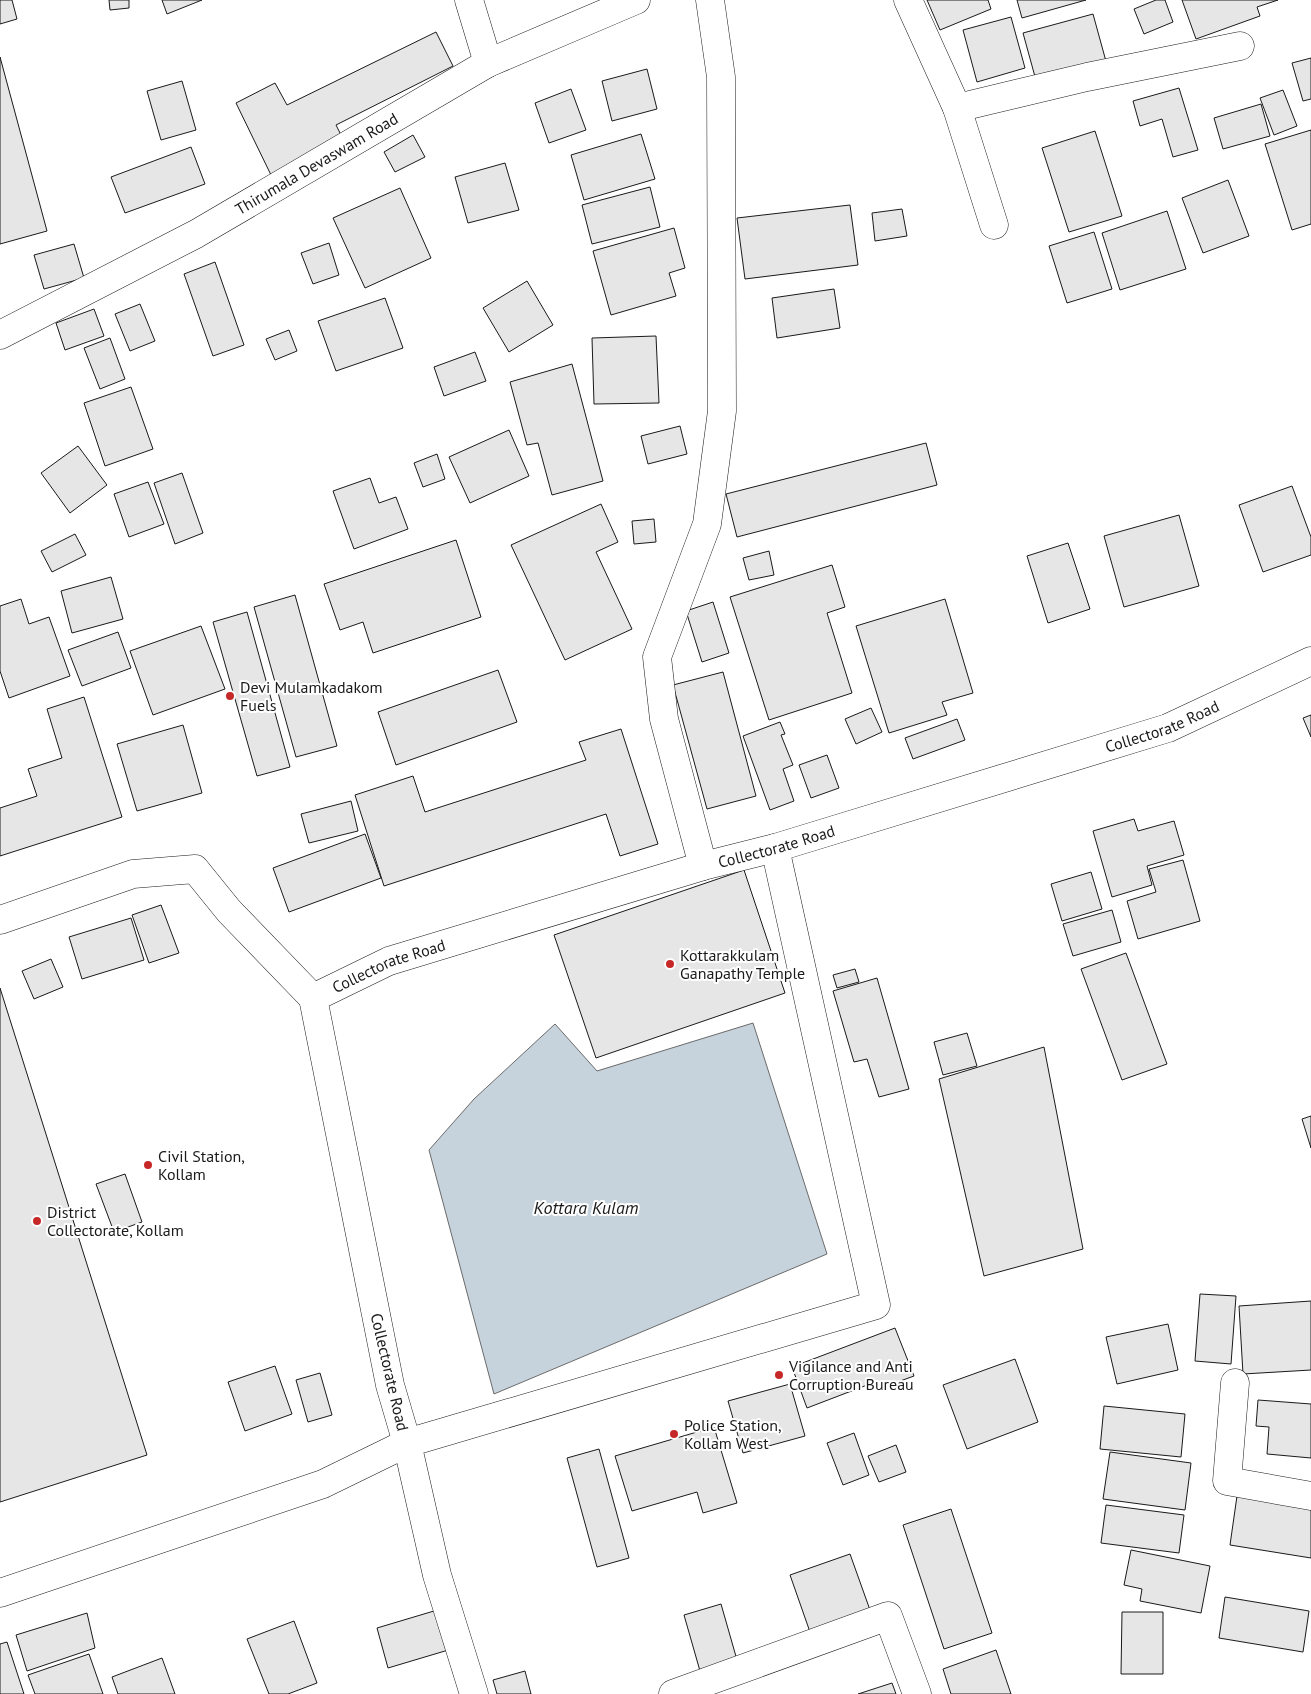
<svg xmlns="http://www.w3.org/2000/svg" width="1311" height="1694" viewBox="0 0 1311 1694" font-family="'PT Sans',sans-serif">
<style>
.water{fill:#c6d2dc;stroke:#6a6a6a}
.building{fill:#e6e6e6;stroke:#1a1a1a}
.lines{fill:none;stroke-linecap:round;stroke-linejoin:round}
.street-casing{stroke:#1a1a1a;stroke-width:29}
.secondary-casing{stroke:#1a1a1a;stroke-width:29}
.street{stroke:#fff;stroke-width:28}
.secondary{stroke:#fff;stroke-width:28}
.poi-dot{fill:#c62828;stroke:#fff;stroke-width:2}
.labels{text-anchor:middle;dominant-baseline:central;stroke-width:4;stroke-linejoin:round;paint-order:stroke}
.street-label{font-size:16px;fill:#1a1a1a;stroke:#fff}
.poi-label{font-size:16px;fill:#1a1a1a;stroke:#fff;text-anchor:start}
.water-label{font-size:18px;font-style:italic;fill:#1a1a1a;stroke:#fff}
</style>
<rect width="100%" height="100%" fill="#fff"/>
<polygon class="water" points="753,1023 827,1254 494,1394 429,1150 474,1099 555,1024 597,1071"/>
<g class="building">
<polygon points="0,0 12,0 17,19 0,24"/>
<polygon points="109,0 129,0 129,8 110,10"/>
<polygon points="162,0 202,0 167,14"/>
<polygon points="927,0 988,0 991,9 940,30"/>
<polygon points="1017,0 1086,0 1022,18"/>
<polygon points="1156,0 1165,0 1173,22 1144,34 1134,9"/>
<polygon points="1182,0 1278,0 1257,7 1260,16 1196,39"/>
<polygon points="1093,14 1107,65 1037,84 1023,33"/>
<polygon points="1011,17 1025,68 977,82 963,30"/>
<polygon points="436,32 453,66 336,125 343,139 271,175 236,103 275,83 287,105"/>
<polygon points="0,57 47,231 0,244"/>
<polygon points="1311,58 1311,99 1303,101 1292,63"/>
<polygon points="647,69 657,109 612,121 602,81"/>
<polygon points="182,81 196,130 161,140 147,91"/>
<polygon points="1179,88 1198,150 1173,157 1162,119 1140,126 1133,101"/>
<polygon points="571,89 586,130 549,143 535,103"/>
<polygon points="1283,90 1297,126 1274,135 1260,98"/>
<polygon points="1261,104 1270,136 1223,149 1214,118"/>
<polygon points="1311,130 1311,224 1292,230 1265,144"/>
<polygon points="1095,131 1122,216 1069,232 1042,148"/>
<polygon points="641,134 655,179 584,200 571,155"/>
<polygon points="413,135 425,157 395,172 384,152"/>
<polygon points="191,147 205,184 125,213 111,177"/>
<polygon points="505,163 519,210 468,223 455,177"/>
<polygon points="1228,180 1249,236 1203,253 1182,198"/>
<polygon points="650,187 660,227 592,244 582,205"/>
<polygon points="400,188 431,258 365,288 333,218"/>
<polygon points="850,205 858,265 745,279 737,218"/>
<polygon points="902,209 907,236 875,241 872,213"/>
<polygon points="1167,211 1186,269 1120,290 1102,233"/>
<polygon points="674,228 685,268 669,273 676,296 611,315 593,251"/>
<polygon points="1094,232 1112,289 1067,303 1049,246"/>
<polygon points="329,243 339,275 313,284 301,253"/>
<polygon points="74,244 84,278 44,289 34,255"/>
<polygon points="215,262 244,345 213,356 184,274"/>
<polygon points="527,281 553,325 509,352 483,308"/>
<polygon points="834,289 840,328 777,338 772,298"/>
<polygon points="385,298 403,348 336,371 318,321"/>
<polygon points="140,304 155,341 130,351 115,314"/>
<polygon points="94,309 104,336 65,350 56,323"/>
<polygon points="289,330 297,351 275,360 266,339"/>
<polygon points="656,336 659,403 594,404 592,338"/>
<polygon points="110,338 125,379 100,389 84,348"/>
<polygon points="475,352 486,381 444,396 434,367"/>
<polygon points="572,364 603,481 552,495 538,443 527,445 510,382"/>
<polygon points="131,387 153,449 105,466 84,403"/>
<polygon points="680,426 687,454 648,464 641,436"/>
<polygon points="509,430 529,476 470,503 449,457"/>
<polygon points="926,443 937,485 737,537 726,494"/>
<polygon points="78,446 107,485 70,513 41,473"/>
<polygon points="437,454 445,479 423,487 414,463"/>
<polygon points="182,473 203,533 175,544 154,483"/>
<polygon points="370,478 379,503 396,497 408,529 354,549 333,491"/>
<polygon points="148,482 164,524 129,537 114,494"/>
<polygon points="1292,486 1311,537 1311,555 1263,572 1239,505"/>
<polygon points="601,504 618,542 596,552 632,629 565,660 511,545"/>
<polygon points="1179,515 1199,586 1124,607 1104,536"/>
<polygon points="654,519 656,542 634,544 632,521"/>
<polygon points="75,534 86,555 52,572 41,551"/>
<polygon points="456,540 481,617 373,653 363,622 340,630 324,584"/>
<polygon points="1068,543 1090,609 1048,623 1027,556"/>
<polygon points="769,551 774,575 749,580 743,558"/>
<polygon points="832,565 845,607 827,613 852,693 769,720 730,597"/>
<polygon points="111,577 123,619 72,633 61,591"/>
<polygon points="295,595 337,746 296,757 254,607"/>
<polygon points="21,599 29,624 49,617 70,676 9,698 0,671 0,606"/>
<polygon points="945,599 973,693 942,702 947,715 889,733 856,626"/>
<polygon points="713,602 729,653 702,662 686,611"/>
<polygon points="247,612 290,767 257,776 213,622"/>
<polygon points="201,626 225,689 153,715 130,651"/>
<polygon points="118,632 131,668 82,686 68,650"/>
<polygon points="498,670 517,722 396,765 378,712"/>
<polygon points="723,672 756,796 707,809 673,685"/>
<polygon points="84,697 122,817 0,856 0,808 37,796 28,769 62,758 47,709"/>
<polygon points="871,708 882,732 856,744 845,719"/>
<polygon points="1311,715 1311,737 1303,718"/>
<polygon points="957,719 965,740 913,759 905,738"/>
<polygon points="780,722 785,734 781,735 793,765 783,769 794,801 770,810 743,736"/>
<polygon points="183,725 202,793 137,811 117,744"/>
<polygon points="621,729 658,844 620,856 606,814 384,886 355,795 413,776 425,812 586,760 579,742"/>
<polygon points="827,755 839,788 811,798 799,765"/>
<polygon points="351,801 358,831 309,843 301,814"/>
<polygon points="1134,819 1138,831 1174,821 1184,855 1147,866 1152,885 1112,897 1093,831"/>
<polygon points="365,834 381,878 289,912 273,868"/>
<polygon points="1183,860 1200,921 1138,939 1127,901 1156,892 1149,869"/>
<polygon points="744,870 785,993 596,1058 554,935"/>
<polygon points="1091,872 1102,909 1062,921 1051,884"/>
<polygon points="161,905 179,953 149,963 132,915"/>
<polygon points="1112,910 1121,942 1073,956 1063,924"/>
<polygon points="131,918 144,960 82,979 69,937"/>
<polygon points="1126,953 1167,1064 1122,1080 1081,969"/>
<polygon points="51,959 63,987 34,999 22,971"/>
<polygon points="855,969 859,982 837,988 833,975"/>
<polygon points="877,978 909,1089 879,1097 867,1059 854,1062 833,991"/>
<polygon points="0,988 147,1455 0,1502"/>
<polygon points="967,1033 977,1066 943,1075 934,1042"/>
<polygon points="1044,1047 1083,1249 984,1276 939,1079"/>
<polygon points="1311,1116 1311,1148 1302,1119"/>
<polygon points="125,1174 142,1222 114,1232 96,1184"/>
<polygon points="1200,1294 1236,1296 1231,1364 1195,1361"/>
<polygon points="1311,1301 1311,1370 1243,1374 1239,1306"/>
<polygon points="1168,1324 1178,1370 1117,1384 1106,1337"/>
<polygon points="895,1328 914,1376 878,1389 875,1382 807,1408 792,1367"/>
<polygon points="1015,1359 1038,1422 967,1449 943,1385"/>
<polygon points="275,1366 292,1414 245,1431 228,1382"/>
<polygon points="320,1373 332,1415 308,1422 296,1380"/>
<polygon points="790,1384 805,1436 743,1453 728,1401"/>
<polygon points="1258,1400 1311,1404 1311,1458 1267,1454 1269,1427 1256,1426"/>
<polygon points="1104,1406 1185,1414 1181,1457 1100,1449"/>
<polygon points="714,1427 737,1503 703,1513 697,1492 632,1511 615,1456"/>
<polygon points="854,1433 869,1475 843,1485 827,1443"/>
<polygon points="896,1445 906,1472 879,1482 868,1456"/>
<polygon points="599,1449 629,1558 597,1567 567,1458"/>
<polygon points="1110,1452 1191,1463 1185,1510 1103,1499"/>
<polygon points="1237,1496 1311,1508 1311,1558 1230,1545"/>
<polygon points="1106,1505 1184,1515 1179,1553 1101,1543"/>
<polygon points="951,1509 992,1633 944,1649 903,1525"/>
<polygon points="1131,1550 1210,1566 1201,1613 1140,1601 1142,1589 1124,1585"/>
<polygon points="850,1554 870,1610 810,1632 790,1575"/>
<polygon points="1225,1597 1309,1611 1303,1652 1219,1638"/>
<polygon points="721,1604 737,1660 700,1671 684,1615"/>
<polygon points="444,1608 455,1648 388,1668 377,1628"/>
<polygon points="1122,1612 1163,1612 1163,1674 1121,1674"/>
<polygon points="87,1613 95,1648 27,1671 16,1635"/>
<polygon points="294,1621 317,1683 288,1694 269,1694 247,1639"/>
<polygon points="7,1642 24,1694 0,1694 0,1644"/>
<polygon points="996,1650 1011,1694 951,1694 943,1669"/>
<polygon points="89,1654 103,1694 35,1694 28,1675"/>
<polygon points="162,1658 175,1694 118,1694 112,1677"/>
<polygon points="525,1671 531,1694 497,1694 493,1680"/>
<polygon points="892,1683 896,1694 858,1694"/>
</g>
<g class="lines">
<defs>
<g id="street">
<polyline points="469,0 488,63"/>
<polyline points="908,0 957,108 994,225"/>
<polyline points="957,108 1087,77 1240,46"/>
<path id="s1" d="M0 335 196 234 488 63 636 0"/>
<polyline points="703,866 664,719 657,657 707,524 722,411 721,77 710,0"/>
<polyline points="0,920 133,874 195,869 229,911 313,998"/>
<polyline points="1235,1383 1227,1481 1311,1496"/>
<polyline points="474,1694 437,1575 407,1443 876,1305 775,848"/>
<polyline points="673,1694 888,1616 917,1694"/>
</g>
<g id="secondary">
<path id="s2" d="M0 1593 323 1484 407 1443 390 1385 313 998 389 961 703 866 775 848 1168 728 1311 661"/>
</g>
</defs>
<use href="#street" class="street-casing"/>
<use href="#secondary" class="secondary-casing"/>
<use href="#street" class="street"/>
<use href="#secondary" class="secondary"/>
</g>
<g class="poi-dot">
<circle cx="230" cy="696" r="5"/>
<circle cx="670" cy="964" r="5"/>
<circle cx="148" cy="1165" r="5"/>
<circle cx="37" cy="1221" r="5"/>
<circle cx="779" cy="1375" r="5"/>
<circle cx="674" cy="1434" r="5"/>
</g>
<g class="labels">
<g class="street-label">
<text stroke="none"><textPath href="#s1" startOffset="360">Thirumala Devaswam Road</textPath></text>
<text stroke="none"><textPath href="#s2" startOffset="1782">Collectorate Road</textPath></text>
<text stroke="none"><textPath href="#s2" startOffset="1378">Collectorate Road</textPath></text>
<text stroke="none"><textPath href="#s2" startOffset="972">Collectorate Road</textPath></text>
<text transform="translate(390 1372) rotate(77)">Collectorate Road</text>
</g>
<g class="poi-label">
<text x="240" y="687">Devi Mulamkadakom<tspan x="240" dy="18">Fuels</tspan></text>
<text x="680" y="955">Kottarakkulam<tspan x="680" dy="18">Ganapathy Temple</tspan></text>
<text x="158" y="1156">Civil Station,<tspan x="158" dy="18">Kollam</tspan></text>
<text x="47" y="1212">District<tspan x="47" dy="18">Collectorate, Kollam</tspan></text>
<text x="789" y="1366">Vigilance and Anti<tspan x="789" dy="18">Corruption Bureau</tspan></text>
<text x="684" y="1425">Police Station,<tspan x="684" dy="18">Kollam West</tspan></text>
</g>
<g class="water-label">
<text x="586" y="1207">Kottara Kulam</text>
</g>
</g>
</svg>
